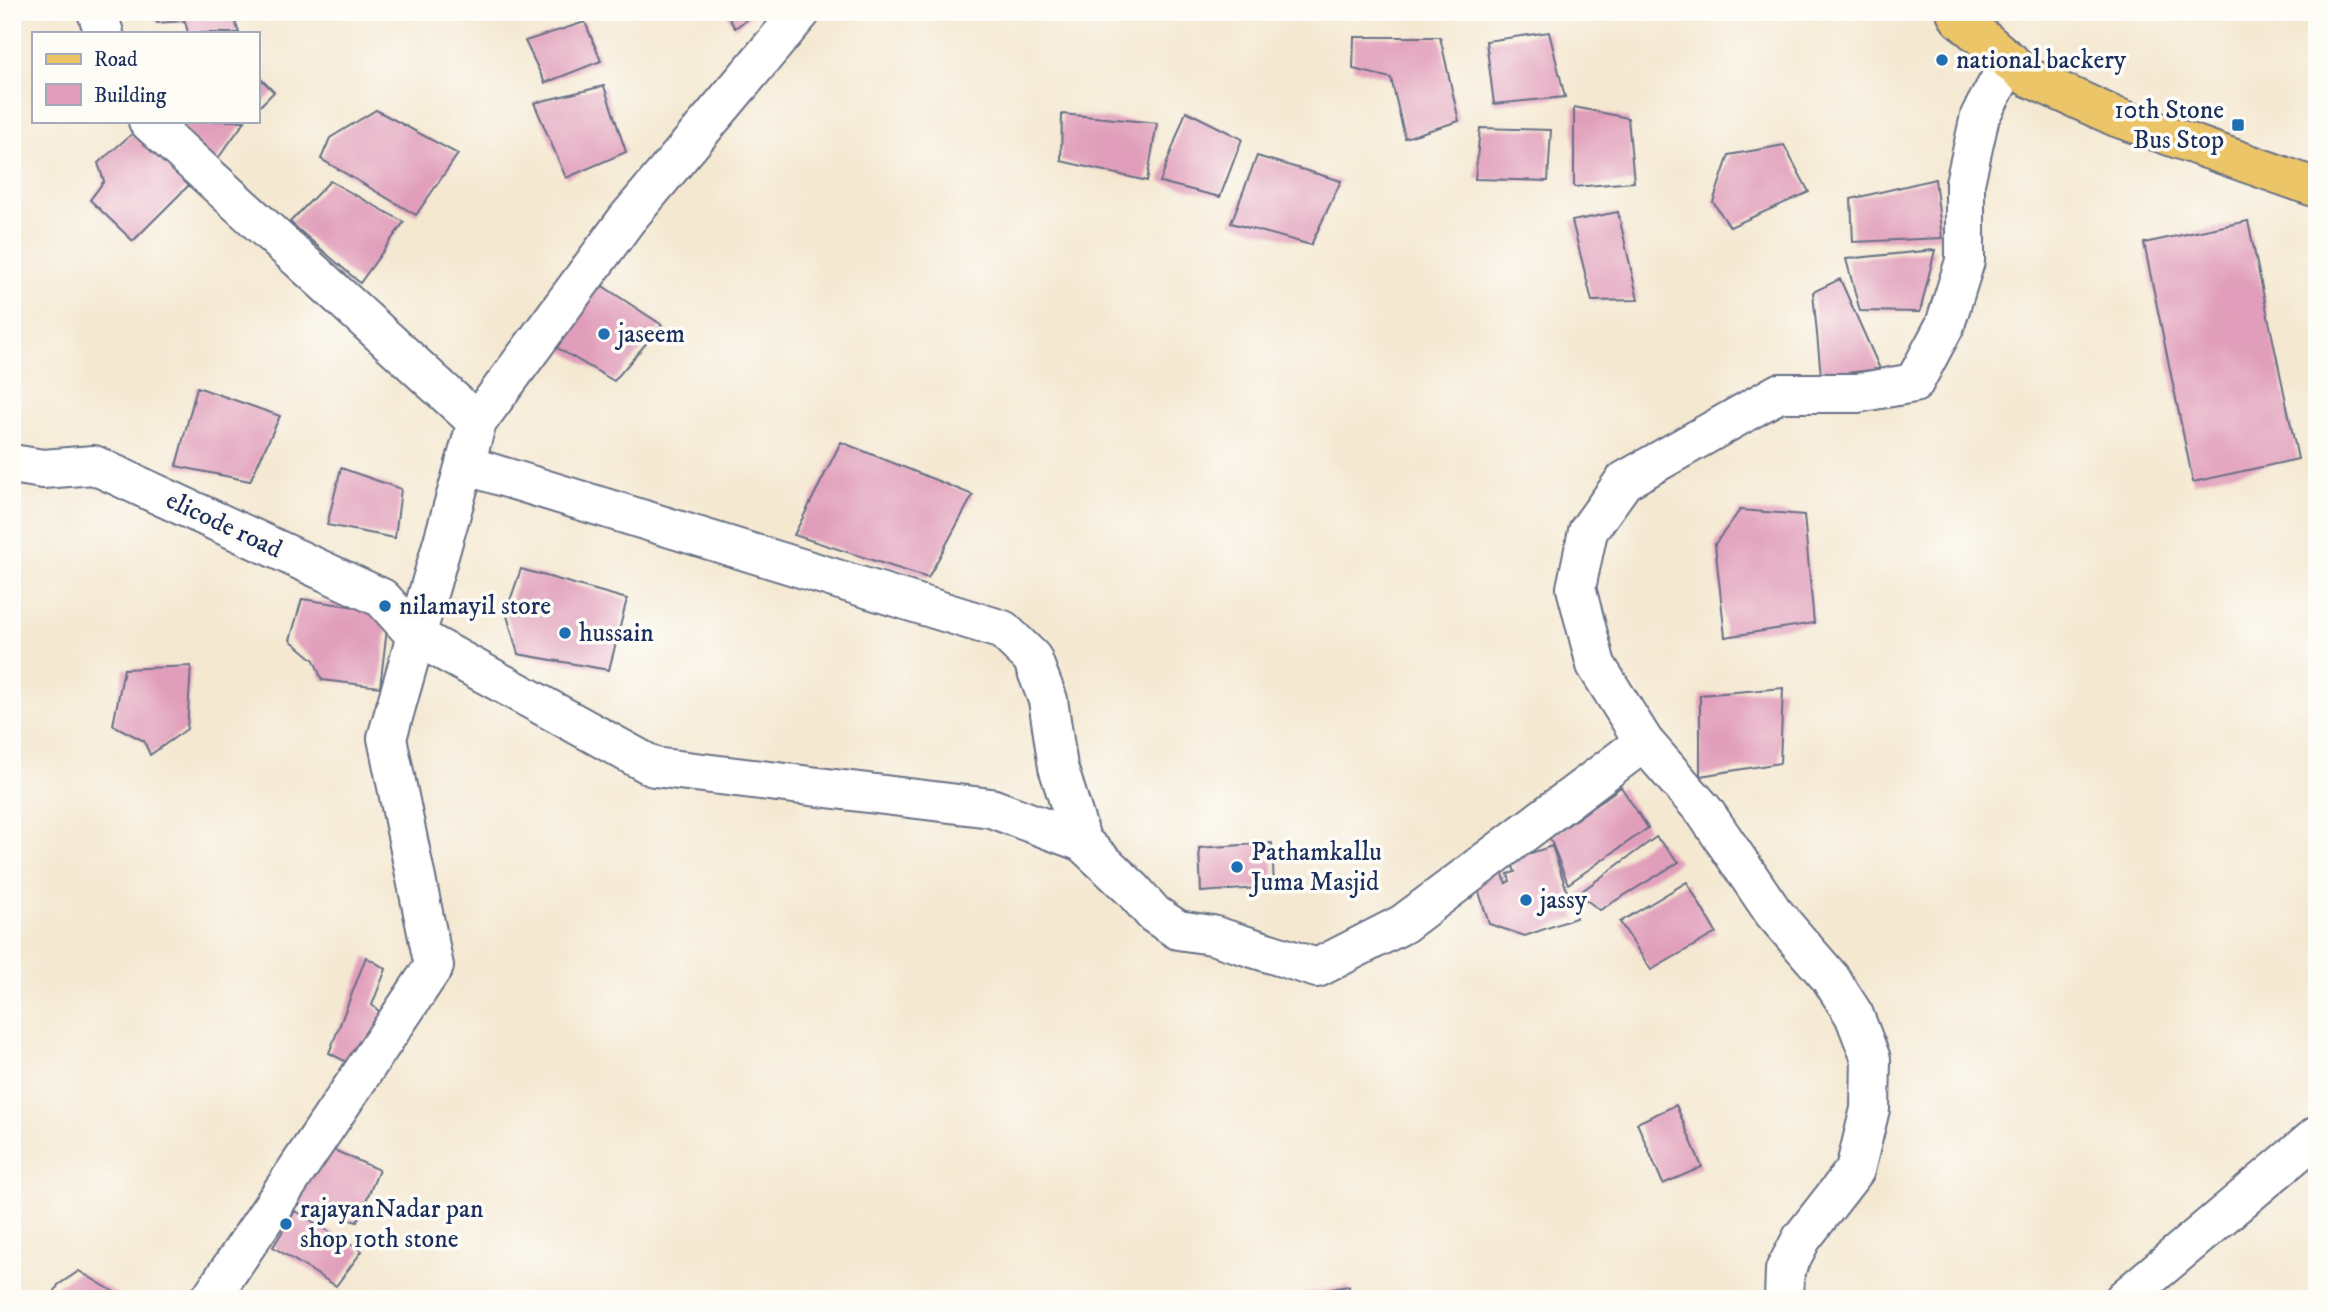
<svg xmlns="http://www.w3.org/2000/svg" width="2329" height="1311" viewBox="0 0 2329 1311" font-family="'IM FELL DW Pica',serif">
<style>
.building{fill:#e19eba}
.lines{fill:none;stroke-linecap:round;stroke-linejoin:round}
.minor-casing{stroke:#677086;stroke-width:42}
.tertiary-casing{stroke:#677086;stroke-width:42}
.primary-casing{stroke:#677086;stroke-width:42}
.minor{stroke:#fff;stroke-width:38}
.tertiary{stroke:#fff;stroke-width:38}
.primary{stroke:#edc569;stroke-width:38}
.poi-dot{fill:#1f6fb2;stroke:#fdfcf7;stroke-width:2.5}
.labels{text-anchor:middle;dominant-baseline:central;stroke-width:7;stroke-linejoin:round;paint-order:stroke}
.poi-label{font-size:26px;fill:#1b2f5e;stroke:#fdfcf7;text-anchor:start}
.street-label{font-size:26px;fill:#1b2f5e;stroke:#fdfcf7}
</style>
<rect width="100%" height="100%" fill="#fdfcf7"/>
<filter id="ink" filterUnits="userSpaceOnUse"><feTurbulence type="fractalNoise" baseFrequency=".0143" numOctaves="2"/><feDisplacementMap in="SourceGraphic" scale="14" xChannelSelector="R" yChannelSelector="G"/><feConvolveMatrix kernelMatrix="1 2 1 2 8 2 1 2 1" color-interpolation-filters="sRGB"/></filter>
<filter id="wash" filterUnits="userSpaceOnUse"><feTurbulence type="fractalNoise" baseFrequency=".00686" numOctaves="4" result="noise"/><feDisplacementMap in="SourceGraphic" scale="28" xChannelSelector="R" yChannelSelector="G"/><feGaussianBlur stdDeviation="1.57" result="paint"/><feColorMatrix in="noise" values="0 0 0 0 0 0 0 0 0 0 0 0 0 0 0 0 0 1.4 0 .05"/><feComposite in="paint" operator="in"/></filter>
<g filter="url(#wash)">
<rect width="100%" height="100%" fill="#f4e8d1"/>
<g id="blocks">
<g class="building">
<polygon points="153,12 232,12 239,33 188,33 185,21 157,23"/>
<polygon points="725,12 757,12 735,28"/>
<polygon points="585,22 601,61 545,83 525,41"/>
<polygon points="1549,32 1565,97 1494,104 1486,41"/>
<polygon points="1354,37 1440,37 1459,121 1405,138 1391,78 1353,69"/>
<polygon points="257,75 274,92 257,109"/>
<polygon points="604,86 626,152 566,178 534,103"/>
<polygon points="1574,107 1628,118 1634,182 1574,187"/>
<polygon points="376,110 458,154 416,215 321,159 330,138"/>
<polygon points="1186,111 1242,139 1220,197 1160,182"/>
<polygon points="1062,114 1157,123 1147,181 1061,161"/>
<polygon points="180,121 245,121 211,168"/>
<polygon points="140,127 194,180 133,241 90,200 104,181 98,163"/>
<polygon points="1480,128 1551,130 1548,181 1475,179"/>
<polygon points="1784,145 1809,192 1730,227 1713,202 1729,155"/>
<polygon points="1257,156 1341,181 1311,245 1231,223"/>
<polygon points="1935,179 1942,238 1853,242 1851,199"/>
<polygon points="330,181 404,222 360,283 290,222"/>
<polygon points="1618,212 1638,300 1592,301 1572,221"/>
<polygon points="2248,221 2298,459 2193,482 2144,243"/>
<polygon points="1935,250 1920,312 1860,311 1846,259"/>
<polygon points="1840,279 1880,369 1821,376 1813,292"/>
<polygon points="595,281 662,325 614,381 547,342"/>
<polygon points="197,387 280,416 250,481 176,466"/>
<polygon points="841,442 973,495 928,578 794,535"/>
<polygon points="341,468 401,489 395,538 327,525"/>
<polygon points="1740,510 1804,515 1814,623 1725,637 1715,544"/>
<polygon points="521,569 627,599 609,670 518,654 506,612"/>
<polygon points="302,599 389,612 380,687 322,680 314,660 290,640"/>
<polygon points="191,666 187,729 150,755 144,741 113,725 124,669"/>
<polygon points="1783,688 1780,763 1700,776 1700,695"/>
<polygon points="1621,787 1648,828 1568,884 1550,838"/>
<polygon points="1656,837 1679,862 1600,910 1578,894"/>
<polygon points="1272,843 1274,887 1201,892 1199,848"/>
<polygon points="1552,846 1576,918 1525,936 1489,924 1474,876 1501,868 1506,883 1510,881 1508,874 1515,872 1511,860"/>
<polygon points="1687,882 1716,933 1651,970 1620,922"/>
<polygon points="366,957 386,969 372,1005 388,1019 364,1071 329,1053"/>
<polygon points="1676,1105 1702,1167 1663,1184 1637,1123"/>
<polygon points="325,1146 379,1170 357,1222 287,1201"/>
<polygon points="295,1211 362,1251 336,1286 273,1247"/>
<polygon points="79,1271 126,1299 51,1299 58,1285"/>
<polygon points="1349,1286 1349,1299 1282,1299 1282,1297"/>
</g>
</g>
</g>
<g filter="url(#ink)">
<use href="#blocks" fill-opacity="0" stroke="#677086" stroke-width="2"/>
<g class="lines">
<defs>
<g id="minor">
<polyline points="97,12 104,33"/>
<polyline points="148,121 477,422"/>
<polyline points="12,464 43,469 94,465 382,598 416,636 654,767 991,808 1082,842 1133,890 1154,914 1178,930 1212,935 1317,968 1403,924 1644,742"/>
<polyline points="465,465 1003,630 1032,658 1048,700 1058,767 1082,842"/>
<polyline points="1784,1299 1785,1270 1802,1238 1855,1170 1870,1109 1871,1059 1854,1015 1831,979 1773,912 1705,812 1644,742 1596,665 1576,588 1588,531 1624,481 1779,393 1857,393 1914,383 1945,325 1965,261 1965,183 1980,116 2010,61"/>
<polyline points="2124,1299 2317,1136"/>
</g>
<polyline id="tertiary" points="210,1299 434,966 387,738 477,422 627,219 801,12"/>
<polyline id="primary" points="1956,12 1959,18 2028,77 2116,117 2317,188"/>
</defs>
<use href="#minor" class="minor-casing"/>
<use href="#tertiary" class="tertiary-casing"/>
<use href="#primary" class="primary-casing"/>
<use href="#minor" class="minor"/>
<use href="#tertiary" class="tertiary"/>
<use href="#primary" class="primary"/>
</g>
</g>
<g class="poi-dot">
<circle cx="1942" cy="60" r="7"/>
<rect x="2231" y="118" width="14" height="14" rx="3.5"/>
<circle cx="604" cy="334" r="7"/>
<circle cx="385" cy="606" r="7"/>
<circle cx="565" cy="633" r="7"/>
<circle cx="1237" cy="867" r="7"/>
<circle cx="1526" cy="900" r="7"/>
<circle cx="286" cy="1224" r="7"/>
</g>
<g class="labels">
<g class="poi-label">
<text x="1956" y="60">national backery</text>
<text x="2224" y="110" text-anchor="end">10th Stone<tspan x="2224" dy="30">Bus Stop</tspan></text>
<text x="618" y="334">jaseem</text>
<text x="399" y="606">nilamayil store</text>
<text x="579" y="633">hussain</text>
<text x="1251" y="852">Pathamkallu<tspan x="1251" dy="30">Juma Masjid</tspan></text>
<text x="1540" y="900">jassy</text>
<text x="300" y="1209">rajayanNadar pan<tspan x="300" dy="30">shop 10th stone</tspan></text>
</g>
<g class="street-label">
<text transform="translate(224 525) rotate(25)">elicode road</text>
</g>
</g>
<rect width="2329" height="1311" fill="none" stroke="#fdfcf7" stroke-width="42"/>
<rect x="32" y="32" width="228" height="91" fill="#fdfcf7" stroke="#a3aaba" stroke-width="2"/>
<rect x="46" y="54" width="35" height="10" fill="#edc569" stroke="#a3aaba" stroke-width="2"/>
<text x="94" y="66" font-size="21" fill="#1b2f5e">Road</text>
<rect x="46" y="84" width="35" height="21" fill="#e19eba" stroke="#a3aaba" stroke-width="2"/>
<text x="94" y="102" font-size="21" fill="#1b2f5e">Building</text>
</svg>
